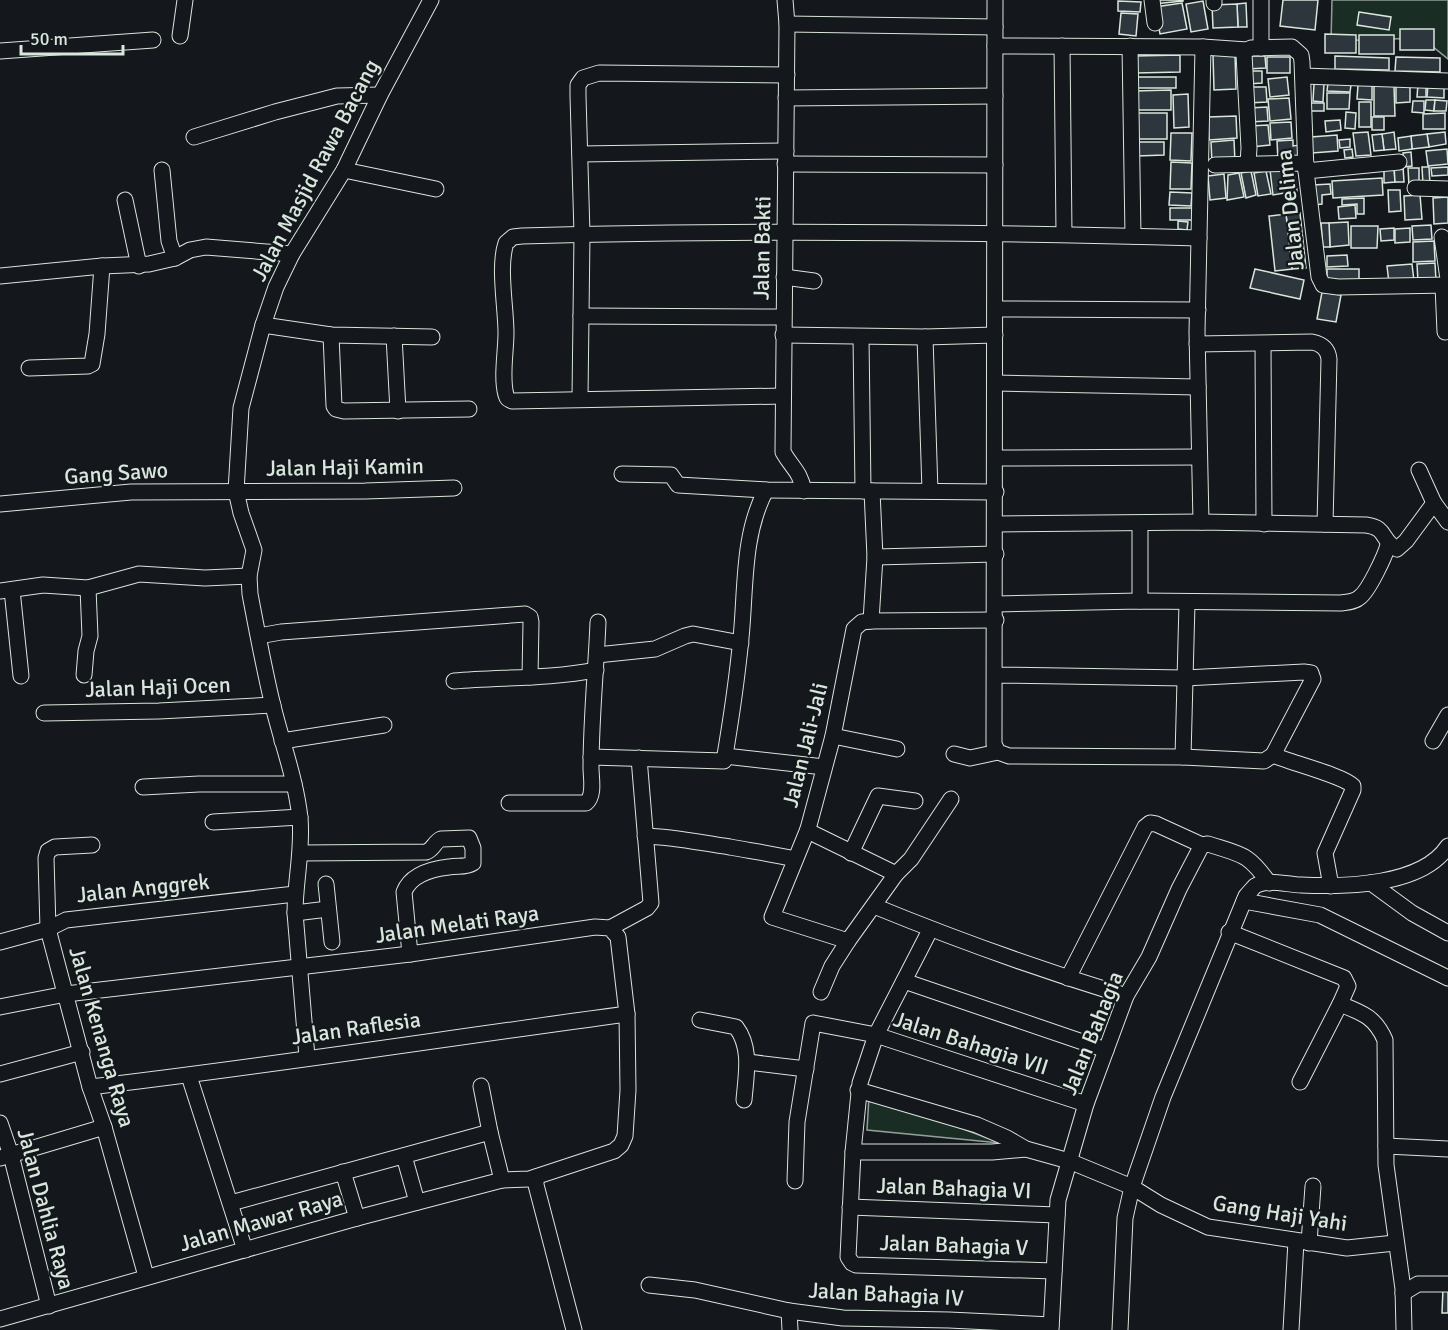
<svg xmlns="http://www.w3.org/2000/svg" width="1448" height="1330" viewBox="0 0 1448 1330" font-family="Signika,sans-serif">
<style>
.green{fill:#1a2d24;stroke:#939e99;stroke-width:1.5}
.building{fill:#2c363c;stroke:#d8e6dc;stroke-width:1.5}
.lines{fill:none;stroke-linecap:round;stroke-linejoin:round}
.minor-casing{stroke:#d8e6dc;stroke-width:17}
.minor{stroke:#14181c;stroke-width:15}
.labels{text-anchor:middle;dominant-baseline:central;stroke-width:4.5;stroke-linejoin:round;paint-order:stroke}
.street-label{font-size:22px;fill:#d8e6dc;stroke:#14181c}
</style>
<rect width="100%" height="100%" fill="#14181c"/>
<g class="green">
<polygon points="1332,0 1448,0 1448,59 1422,38 1331,41"/>
<polygon points="877,1096 1000,1143 867,1130 869,1097"/>
</g>
<g class="building">
<polygon points="1153,0 1183,0 1183,1 1154,4"/>
<polygon points="1283,0 1318,0 1315,30 1280,26"/>
<polygon points="1118,1 1141,2 1140,12 1118,11"/>
<polygon points="1203,1 1208,29 1191,32 1186,4"/>
<polygon points="1182,3 1187,29 1160,34 1155,7"/>
<polygon points="1246,3 1247,27 1238,27 1237,4"/>
<polygon points="1237,4 1238,27 1213,28 1212,5"/>
<polygon points="1359,12 1391,17 1389,30 1357,25"/>
<polygon points="1121,13 1138,14 1136,36 1119,34"/>
<rect x="1400" y="29" width="34" height="21"/>
<polygon points="1325,34 1356,35 1356,53 1325,53"/>
<rect x="1359" y="35" width="35" height="19"/>
<polygon points="1180,55 1180,72 1136,73 1135,56"/>
<polygon points="1213,55 1235,55 1236,89 1214,90"/>
<polygon points="1247,56 1265,56 1266,68 1247,69"/>
<polygon points="1335,56 1389,58 1389,70 1335,69"/>
<rect x="1267" y="57" width="23" height="16"/>
<polygon points="1396,57 1440,58 1440,72 1395,71"/>
<polygon points="1248,71 1262,71 1262,83 1248,84"/>
<rect x="1135" y="77" width="41" height="11"/>
<polygon points="1287,77 1289,95 1270,97 1268,79"/>
<polygon points="1328,83 1351,85 1350,92 1327,91"/>
<polygon points="1314,84 1324,84 1323,102 1313,101"/>
<polygon points="1410,84 1410,102 1396,103 1396,85"/>
<polygon points="1418,84 1426,84 1426,97 1417,97"/>
<polygon points="1428,84 1444,85 1444,98 1427,97"/>
<polygon points="1358,85 1372,85 1372,100 1357,99"/>
<polygon points="1374,86 1394,86 1395,116 1374,116"/>
<polygon points="1248,87 1266,87 1267,102 1248,103"/>
<polygon points="1171,90 1171,110 1134,110 1134,91"/>
<polygon points="1327,93 1350,93 1349,109 1327,109"/>
<polygon points="1188,94 1189,127 1174,128 1173,95"/>
<polygon points="1289,98 1291,119 1270,121 1268,99"/>
<polygon points="1426,100 1435,100 1434,111 1425,110"/>
<polygon points="1435,100 1447,101 1446,111 1434,111"/>
<polygon points="1413,101 1424,101 1424,113 1412,112"/>
<rect x="1359" y="102" width="12" height="25"/>
<rect x="1310" y="103" width="14" height="8"/>
<polygon points="1267,107 1268,121 1249,122 1249,108"/>
<polygon points="1346,112 1356,113 1355,129 1345,128"/>
<rect x="1136" y="113" width="31" height="26"/>
<polygon points="1445,113 1445,129 1423,129 1423,114"/>
<polygon points="1236,116 1237,138 1209,140 1208,117"/>
<rect x="1372" y="117" width="12" height="13"/>
<polygon points="1340,120 1341,130 1326,132 1325,121"/>
<polygon points="1291,122 1292,138 1271,140 1270,123"/>
<polygon points="1268,125 1270,145 1251,147 1249,126"/>
<polygon points="1368,132 1371,155 1356,156 1353,133"/>
<polygon points="1394,132 1396,149 1384,150 1382,134"/>
<polygon points="1445,132 1446,144 1429,147 1427,134"/>
<polygon points="1171,133 1192,133 1191,161 1170,160"/>
<polygon points="1382,134 1384,150 1374,151 1372,135"/>
<polygon points="1427,134 1429,147 1412,149 1411,136"/>
<polygon points="1337,135 1338,151 1312,153 1311,137"/>
<polygon points="1411,136 1412,149 1399,151 1398,138"/>
<polygon points="1350,139 1350,147 1340,148 1339,140"/>
<polygon points="1234,140 1235,162 1212,163 1211,142"/>
<polygon points="1293,140 1293,146 1300,145 1301,159 1278,161 1277,141"/>
<polygon points="1137,142 1164,142 1164,155 1137,156"/>
<polygon points="1352,149 1353,157 1345,158 1344,150"/>
<polygon points="1447,149 1448,164 1428,166 1426,151"/>
<polygon points="1411,152 1412,166 1404,167 1403,153"/>
<polygon points="1171,162 1192,163 1191,189 1170,189"/>
<polygon points="1384,166 1394,166 1395,182 1384,183"/>
<polygon points="1394,166 1403,166 1404,182 1395,182"/>
<polygon points="1293,167 1297,191 1273,195 1270,170"/>
<polygon points="1422,167 1429,167 1430,185 1423,185"/>
<polygon points="1448,167 1448,175 1432,176 1431,168"/>
<polygon points="1408,168 1419,168 1419,186 1409,186"/>
<polygon points="1251,171 1256,195 1246,198 1241,173"/>
<polygon points="1266,171 1271,194 1258,196 1254,173"/>
<polygon points="1239,173 1244,197 1227,200 1228,175"/>
<polygon points="1224,174 1226,198 1210,200 1208,176"/>
<polygon points="1382,178 1383,195 1333,198 1332,181"/>
<polygon points="1330,184 1331,194 1322,195 1322,204 1314,205 1313,185"/>
<polygon points="1388,190 1400,190 1401,211 1389,212"/>
<polygon points="1170,192 1192,193 1191,206 1169,205"/>
<polygon points="1420,195 1422,219 1405,220 1404,196"/>
<polygon points="1448,197 1448,223 1434,224 1433,198"/>
<polygon points="1364,198 1364,214 1357,214 1357,204 1342,205 1342,199"/>
<polygon points="1355,205 1356,218 1339,219 1338,207"/>
<rect x="1170" y="208" width="22" height="12"/>
<polygon points="1300,213 1306,268 1292,269 1286,214"/>
<polygon points="1286,214 1292,269 1275,271 1269,216"/>
<polygon points="1178,221 1188,222 1187,230 1178,229"/>
<polygon points="1348,222 1349,245 1330,247 1329,223"/>
<polygon points="1321,223 1329,223 1330,247 1323,247"/>
<polygon points="1431,225 1432,239 1413,240 1412,226"/>
<polygon points="1351,226 1378,226 1377,248 1351,248"/>
<polygon points="1394,228 1394,240 1381,241 1380,229"/>
<polygon points="1410,228 1410,242 1395,243 1395,229"/>
<polygon points="1434,241 1435,261 1413,262 1413,242"/>
<polygon points="1347,255 1348,266 1327,267 1327,256"/>
<polygon points="1435,263 1436,281 1418,282 1417,264"/>
<polygon points="1412,264 1414,281 1389,283 1387,266"/>
<polygon points="1255,269 1304,280 1300,299 1250,288"/>
<rect x="1327" y="269" width="32" height="14"/>
<polygon points="1322,292 1341,295 1336,322 1317,319"/>
<polygon points="1443,1288 1448,1288 1448,1313 1442,1313"/>
</g>
<g class="lines">
<defs>
<g id="minor">
<path d="M785 0 787 24 783 452C792 468 800 471 804 491"/>
<polyline points="1152,0 1155,23"/>
<polyline points="1214,0 1214,3"/>
<polyline points="1261,0 1261,48"/>
<polyline points="787,24 995,27"/>
<polyline points="180,36 185,0"/>
<polyline points="995,46 1203,47 1247,50"/>
<polyline points="1062,46 1064,234"/>
<polyline points="1130,46 1133,236"/>
<polyline points="0,51 153,40"/>
<polyline points="1303,76 1448,81"/>
<polyline points="786,98 995,96"/>
<polyline points="194,137 275,112 337,96 380,95"/>
<polyline points="580,154 786,151"/>
<polyline points="1248,163 1249,148 1244,54 1247,50 1251,48 1292,47 1301,55 1302,62 1306,171 1319,277 1323,285 1338,287 1448,285"/>
<polyline points="785,164 995,165"/>
<polyline points="1215,165 1306,163"/>
<polyline points="162,170 169,241 175,258"/>
<polyline points="344,170 436,189"/>
<polyline points="1306,171 1399,162"/>
<polyline points="1415,188 1448,189"/>
<polyline points="125,200 139,266"/>
<polyline points="1442,237 1448,279"/>
<polyline points="0,276 102,266 149,264 175,258 190,250 206,247 292,254"/>
<polyline points="784,277 814,281"/>
<polyline points="1443,286 1445,332"/>
<polyline points="995,309 1198,310"/>
<polyline points="581,316 783,317"/>
<polyline points="263,325 331,335 432,337"/>
<polyline points="331,335 334,406 336,409 344,411 469,409"/>
<polyline points="783,335 925,337 995,335"/>
<polyline points="394,336 398,411"/>
<polyline points="861,337 863,491"/>
<polyline points="925,337 930,491"/>
<path d="M1197 344 1312 342C1322 344 1328 349 1329 359L1325 524"/>
<polyline points="1263,344 1264,524"/>
<polyline points="29,368 88,366 92,364 97,334 102,266"/>
<polyline points="995,383 1198,387"/>
<path d="M783 396 512 401C508 399 507 399 506 395 501 378 506 351 506 333 506 308 498 266 506 243L513 237 522 236C747 229 973 232 1199 238"/>
<polyline points="580,398 582,234 578,96 578,85 583,78 599,73 787,75"/>
<polyline points="996,458 1199,457"/>
<polyline points="1419,470 1434,503 1448,522"/>
<polyline points="622,474 671,475 678,485 766,490 996,492"/>
<polyline points="872,491 875,557 871,621 996,620"/>
<polyline points="0,504 131,492 365,491 454,488"/>
<polyline points="1201,522 1197,332 1203,47"/>
<path d="M996 524 1201 522 1366 525C1388 528 1380 540 1397 549L1406 541 1434 503"/>
<polyline points="1140,524 1140,601"/>
<polyline points="875,557 996,554"/>
<polyline points="12,590 21,676"/>
<polyline points="0,591 43,585 88,588 139,574 205,578 249,576"/>
<path d="M996 604 1140 601 1341 603C1347 602 1355 602 1360 597 1369 590 1385 556 1388 545"/>
<polyline points="871,621 862,622 854,629 833,736 808,829 810,832 896,874"/>
<polyline points="259,636 281,632 525,614 530,617 531,622 530,677"/>
<polyline points="597,655 655,649 685,636 693,634 741,643"/>
<polyline points="84,675 86,651 90,636 88,588"/>
<polyline points="995,675 1185,678 1304,672 1311,673 1313,679 1273,755 1264,761 1183,757 1009,756 998,752 994,744 995,0"/>
<path d="M454 681C501 677 549 679 596 670"/>
<polyline points="44,713 159,711 273,705"/>
<polyline points="833,736 897,749"/>
<polyline points="282,741 384,725"/>
<polyline points="1433,741 1448,715"/>
<polyline points="954,754 970,758 998,752"/>
<path d="M1273 755C1289 762 1344 776 1353 786V790L1325 853 1331 886"/>
<polyline points="725,756 824,767"/>
<path d="M591 757 724 761C731 720 737 679 741 638 746 589 742 535 766 490"/>
<polyline points="1183,757 1187,603"/>
<polyline points="143,787 199,784 294,784"/>
<path d="M509 803H586C595 796 591 778 591 768 591 719 596 671 598 622"/>
<polyline points="213,822 300,817"/>
<polyline points="808,829 772,917 848,941"/>
<path d="M645 836C675 837 701 843 730 847 752 851 773 854 795 859"/>
<polyline points="92,845 55,847 48,851 46,858 48,929 90,1087 104,1127 146,1276"/>
<path d="M301 853 426 852C434 849 434 842 441 839L469 838 473 848V863C465 868 458 865 449 867 431 869 411 874 404 892L410 954"/>
<polyline points="851,853 878,796 915,801"/>
<polyline points="1371,883 1412,913 1448,933"/>
<polyline points="326,884 332,942"/>
<polyline points="1244,901 1320,915 1448,978"/>
<path d="M874 906C957 940 1041 970 1126 996"/>
<polyline points="295,913 328,909"/>
<polyline points="610,928 647,908 651,903 639,758"/>
<polyline points="1229,932 1344,978 1348,986 1340,1004 1300,1082"/>
<polyline points="927,936 876,1035 860,1083 853,1152 848,1257 852,1263 856,1265 1054,1271"/>
<polyline points="0,942 48,929 66,920 295,894"/>
<polyline points="1068,978 1145,827 1150,823 1156,824 1202,845"/>
<polyline points="904,981 1106,1050"/>
<polyline points="821,992 832,966 848,941 896,874 911,859 951,799"/>
<path d="M1340 1004C1363 1013 1375 1017 1385 1040L1386 1165 1403 1289 1404 1330"/>
<polyline points="0,1007 66,994 410,954 595,927 610,928 618,937 627,1014 628,1090 625,1136 621,1145 614,1151 529,1179 502,1180 357,1218 0,1319"/>
<path d="M700 1020 736 1027C752 1048 746 1075 744 1100"/>
<path d="M307 1057 295 913C295 881 303 850 300 818 296 780 282 743 273 706 264 669 257 631 250 594L249 576 254 550 241 513 236 491 241 408 263 325 276 287 292 254 344 170 380 95 431 0"/>
<polyline points="748,1062 806,1069"/>
<polyline points="0,1074 82,1052"/>
<polyline points="189,1076 245,1250"/>
<polyline points="481,1086 490,1132 502,1180"/>
<path d="M90 1087C270 1066 448 1038 627 1014"/>
<polyline points="858,1090 977,1125 1007,1138 1026,1149 1069,1161 1132,1187 1161,1205 1208,1227 1347,1248 1395,1243"/>
<polyline points="0,1123 11,1155 49,1306"/>
<polyline points="1386,1146 1448,1149"/>
<polyline points="853,1152 992,1152 1026,1149"/>
<polyline points="404,1156 417,1202"/>
<polyline points="0,1158 104,1127"/>
<polyline points="343,1172 357,1218"/>
<polyline points="536,1177 536,1185 574,1330"/>
<polyline points="795,1181 797,1122 813,1023 876,1035 1086,1104"/>
<polyline points="231,1203 490,1132"/>
<polyline points="850,1207 1057,1215"/>
<polyline points="1309,1243 1313,1186"/>
<polyline points="649,1285 695,1290 789,1311 843,1318 949,1320 1051,1325"/>
<polyline points="1403,1293 1418,1284 1448,1284"/>
<polyline points="789,1311 790,1330"/>
<path d="M1051 1330 1058 1200 1086 1104 1126 996 1149 957 1179 889 1202 845 1208 844C1242 855 1248 853 1269 883"/>
<path d="M1120 1330 1125 1218 1132 1187 1163 1097 1246 896C1249 893 1252 889 1255 886 1267 878 1288 885 1301 885 1344 887 1422 886 1448 846"/>
<polyline points="1291,1330 1296,1241"/>
</g>
</defs>
<use href="#minor" class="minor-casing"/>
<use href="#minor" class="minor"/>
</g>
<g class="labels">
<g class="street-label">
<text transform="translate(315 170) rotate(-62)">Jalan Masjid Rawa Bacang</text>
<text transform="translate(1290 210) rotate(-96)">Jalan Delima</text>
<text transform="translate(762 248) rotate(-89)">Jalan Bakti</text>
<text transform="translate(345 467) rotate(-1)">Jalan Haji Kamin</text>
<text transform="translate(116 473) rotate(-4)">Gang Sawo</text>
<text transform="translate(158 687) rotate(-2)">Jalan Haji Ocen</text>
<text transform="translate(805 745) rotate(-76)">Jalan Jali-Jali</text>
<text transform="translate(143 888) rotate(-6)">Jalan Anggrek</text>
<text transform="translate(457 924) rotate(-8)">Jalan Melati Raya</text>
<text transform="translate(356 1028) rotate(-8)">Jalan Raflesia</text>
<text transform="translate(1092 1033) rotate(-68)">Jalan Bahagia</text>
<text transform="translate(102 1037) rotate(74)">Jalan Kenanga Raya</text>
<text transform="translate(971 1043) rotate(18)">Jalan Bahagia VII</text>
<text transform="translate(954 1188) rotate(2)">Jalan Bahagia VI</text>
<text transform="translate(46 1209) rotate(75)">Jalan Dahlia Raya</text>
<text transform="translate(1280 1213) rotate(9)">Gang Haji Yahi</text>
<text transform="translate(261 1221) rotate(-16)">Jalan Mawar Raya</text>
<text transform="translate(954 1245) rotate(2)">Jalan Bahagia V</text>
<text transform="translate(886 1294) rotate(3)">Jalan Bahagia IV</text>
</g>
</g>
<path d="M21 45v9h102v-9" fill="none" stroke="#d8e6dc" stroke-width="3"/>
<text x="30" y="45" font-size="18" fill="#d8e6dc" stroke="#14181c" stroke-width="4.5" paint-order="stroke">50 m</text>
</svg>
